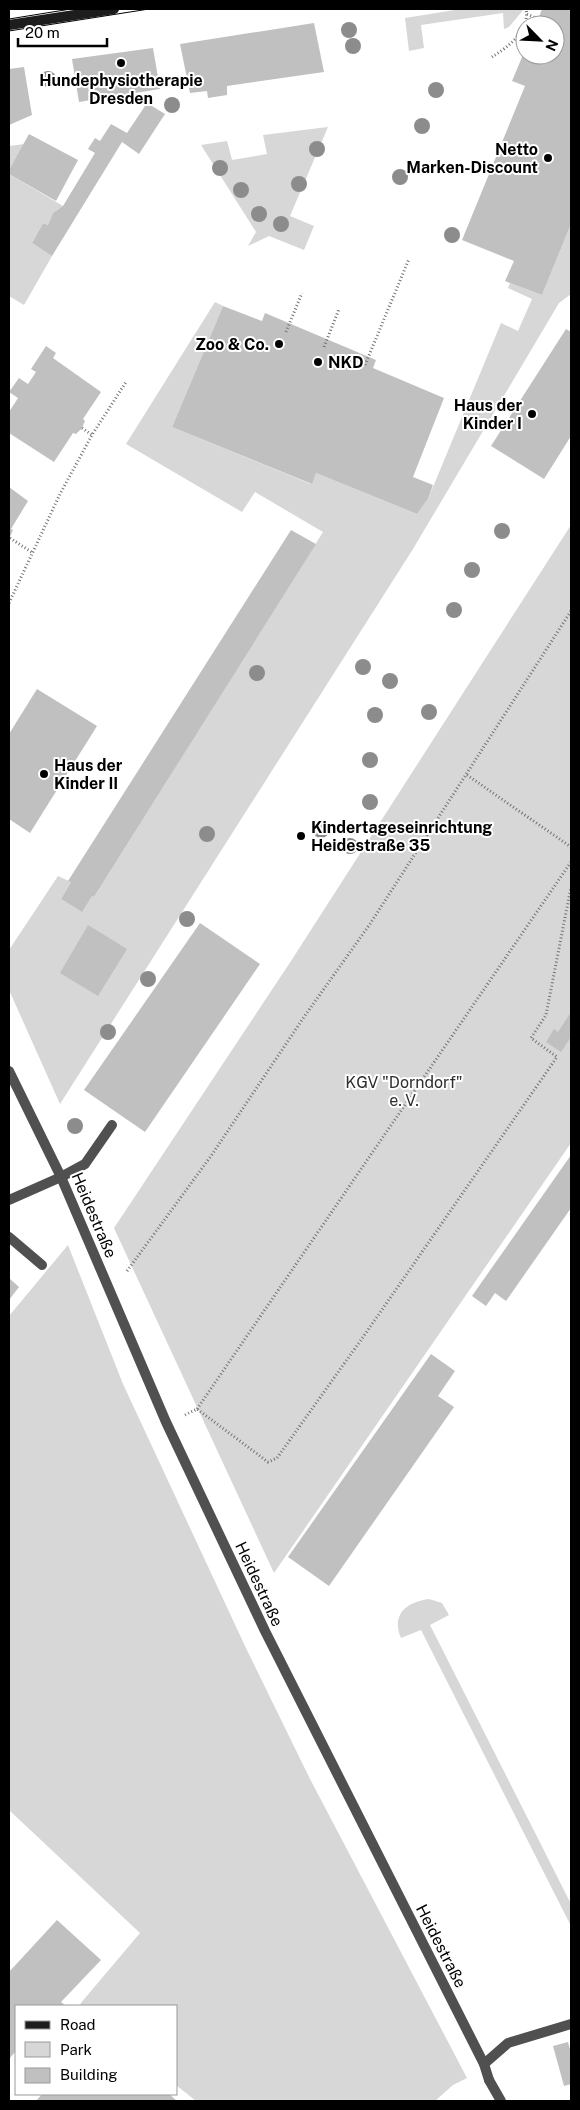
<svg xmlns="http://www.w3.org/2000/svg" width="580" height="2110" viewBox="0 0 580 2110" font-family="'Public Sans',sans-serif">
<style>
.green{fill:#d7d7d7}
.building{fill:#c0c0c0}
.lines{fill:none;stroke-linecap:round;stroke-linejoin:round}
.path{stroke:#727272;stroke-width:3;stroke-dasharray:1 2.5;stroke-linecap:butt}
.service{stroke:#505050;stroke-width:10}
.minor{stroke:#505050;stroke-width:10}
.secondary{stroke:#1d1d1d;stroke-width:10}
.tram{stroke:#000;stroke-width:1}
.tree{fill:#8c8c8c}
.poi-dot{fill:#000;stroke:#fff;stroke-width:2}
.labels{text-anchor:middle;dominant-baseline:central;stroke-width:4;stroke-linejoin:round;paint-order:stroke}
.poi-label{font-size:16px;font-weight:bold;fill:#000;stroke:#fff;text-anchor:end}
.park-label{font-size:16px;fill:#2e2e2e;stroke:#fff}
.street-label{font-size:16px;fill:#000;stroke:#fff}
</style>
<rect width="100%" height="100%" fill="#fff"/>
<g class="green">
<polygon points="461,9 524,9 509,27 504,29 503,13 421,25 424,48 409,51 405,18"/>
<polygon points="328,127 290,216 314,226 304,250 269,236 248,246 256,232 201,145 227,141 232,160 267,154 263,135"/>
<polygon points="24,144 9,170 9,146"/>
<polygon points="9,174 63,206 53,213 48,225 43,223 32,243 52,256 24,305 9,296"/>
<polygon points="571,224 571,294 559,303 413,549 60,1104 9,990 9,950 58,876 71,882 61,899 81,911 92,896 94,897 323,532 255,492 242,512 126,444 215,302 223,306 172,427 311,484 316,473 417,514 428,499 501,323 518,331 532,299 508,288 510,283 542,295"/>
<polygon points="571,525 571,1143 274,1573 114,1228 291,961"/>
<polygon points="68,1245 123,1384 245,1646 309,1777 467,2078 453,2085 435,2101 196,2101 176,2085 176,2006 83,2006 80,2004 140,1933 9,1810 9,1316"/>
<path d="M429 1599 442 1603 449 1615 430 1625 571 1904V1926L421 1630 401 1638C391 1615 406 1602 429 1599Z"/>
</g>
<g class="building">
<polygon points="542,9 571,9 571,224 542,295 505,281 514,261 462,240 525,86 512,81 525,50 525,55 555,55 555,25 536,25"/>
<polygon points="314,23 324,72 227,86 227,95 208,98 207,91 190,93 180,44"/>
<polygon points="153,48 160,89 79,102 72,59"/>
<polygon points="24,67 32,115 9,125 9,69"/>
<polygon points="147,103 165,114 139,154 122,142 52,256 32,243 43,223 48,225 53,213 63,206 95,153 88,149 95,138 100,141 111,124 127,133"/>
<polygon points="29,134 78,160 56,201 9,174 9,170"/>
<polygon points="223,306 262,321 265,313 376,360 373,368 444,398 413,477 433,485 428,499 417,514 316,473 312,484 172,427"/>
<polygon points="566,329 571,332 571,436 544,479 491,446"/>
<polygon points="46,346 56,353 53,358 101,392 83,419 85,421 82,428 76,434 73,433 54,462 9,433 9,412 18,398 9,392 19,378 28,384 36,372 31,369"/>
<polygon points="9,487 28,501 11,529 13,530 9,539"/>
<polygon points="291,530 316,544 94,897 92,896 82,912 61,899 71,882 68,881"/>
<polygon points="37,689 97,726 30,833 9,819 9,734"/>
<polygon points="200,923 260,964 145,1132 84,1090"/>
<polygon points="88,925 127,949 98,996 60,973"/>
<polygon points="571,1012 571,1037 561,1052 546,1042 554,1029 558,1032"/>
<polygon points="571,1155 571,1208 506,1301 495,1293 486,1306 472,1296"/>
<polygon points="9,1278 19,1287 9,1300"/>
<polygon points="431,1354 455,1371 438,1396 454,1407 329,1586 288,1557"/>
<polygon points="57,1920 101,1960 61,2002 66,2006 16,2006 16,2051 9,2059 9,1972"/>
<polygon points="568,2042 571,2053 571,2084 564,2086 553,2046"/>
<polygon points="42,2094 169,2094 177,2101 36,2101"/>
</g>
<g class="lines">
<g class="path">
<polyline points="527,14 551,25"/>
<polyline points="517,38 525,41"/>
<path d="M492 57C508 47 530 31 526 9"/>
<polyline points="286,332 302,293"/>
<polyline points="324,347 339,309"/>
<polyline points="365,365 409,259"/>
<polyline points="82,428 92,435"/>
<polyline points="10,538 33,553"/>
<polyline points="9,603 60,494 92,435 126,382"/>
<polyline points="467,775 571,847"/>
<polyline points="127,1271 211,1156 304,1017 370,924 571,611"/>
<polyline points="197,1409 571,862"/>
<polyline points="185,1415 197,1409 268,1462 277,1458 361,1340 557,1057 531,1038 546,1015 571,887"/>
</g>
<g class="service">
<polyline points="9,1200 61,1177 85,1164 112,1125"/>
<polyline points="9,1237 42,1265"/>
<polyline points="484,2064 508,2043 571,2024"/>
<polyline points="489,2080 501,2101"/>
</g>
<polyline class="minor" points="9,1071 61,1177 166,1422 265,1631 484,2064 489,2080"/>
<polyline class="secondary" points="9,25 114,9"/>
<g class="tram">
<polyline points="9,19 71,9"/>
<polyline points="9,31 149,9"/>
</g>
</g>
<g class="tree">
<circle cx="349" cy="30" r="8"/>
<circle cx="353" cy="46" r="8"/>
<circle cx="48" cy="79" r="8"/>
<circle cx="436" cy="90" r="8"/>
<circle cx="172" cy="105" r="8"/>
<circle cx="422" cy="126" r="8"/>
<circle cx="317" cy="149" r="8"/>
<circle cx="220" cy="168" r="8"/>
<circle cx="400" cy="177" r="8"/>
<circle cx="299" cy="184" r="8"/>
<circle cx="241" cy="190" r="8"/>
<circle cx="259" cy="214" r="8"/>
<circle cx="281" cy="224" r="8"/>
<circle cx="452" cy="235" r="8"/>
<circle cx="502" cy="531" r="8"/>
<circle cx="472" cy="570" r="8"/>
<circle cx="454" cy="610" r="8"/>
<circle cx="363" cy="667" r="8"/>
<circle cx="257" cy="673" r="8"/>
<circle cx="390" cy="681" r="8"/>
<circle cx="429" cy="712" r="8"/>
<circle cx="375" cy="715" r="8"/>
<circle cx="370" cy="760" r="8"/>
<circle cx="370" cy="802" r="8"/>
<circle cx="321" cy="830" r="8"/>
<circle cx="207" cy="834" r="8"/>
<circle cx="350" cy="846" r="8"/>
<circle cx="187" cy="919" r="8"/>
<circle cx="148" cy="979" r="8"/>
<circle cx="108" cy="1032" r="8"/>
<circle cx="75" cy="1126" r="8"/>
</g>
<g class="poi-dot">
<circle cx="121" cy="63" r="5"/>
<circle cx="548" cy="158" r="5"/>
<circle cx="279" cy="344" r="5"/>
<circle cx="318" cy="362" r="5"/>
<circle cx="532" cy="414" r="5"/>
<circle cx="44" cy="774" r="5"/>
<circle cx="301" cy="836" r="5"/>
</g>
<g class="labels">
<g class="poi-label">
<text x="121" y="80" text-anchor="middle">Hundephysiotherapie<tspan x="121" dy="18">Dresden</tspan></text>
<text x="538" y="149">Netto<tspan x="538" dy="18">Marken-Discount</tspan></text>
<text x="269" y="344">Zoo &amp; Co.</text>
<text x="328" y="362" text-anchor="start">NKD</text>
<text x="522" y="405">Haus der<tspan x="522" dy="18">Kinder I</tspan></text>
<text x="54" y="765" text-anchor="start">Haus der<tspan x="54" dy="18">Kinder II</tspan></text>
<text x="311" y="827" text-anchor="start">Kindertageseinrichtung<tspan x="311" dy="18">Heidestraße 35</tspan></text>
</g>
<g class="park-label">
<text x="404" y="1082">KGV "Dorndorf"<tspan x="404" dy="18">e. V.</tspan></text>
</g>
<g class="street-label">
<text transform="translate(94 1215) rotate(67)">Heidestraße</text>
<text transform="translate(259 1584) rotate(65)">Heidestraße</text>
<text transform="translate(441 1946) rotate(63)">Heidestraße</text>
</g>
</g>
<rect width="580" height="2110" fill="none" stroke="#000000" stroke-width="20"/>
<rect x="15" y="2005" width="162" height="90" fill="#ffffff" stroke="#999999"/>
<rect x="25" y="2021" width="25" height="8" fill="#1d1d1d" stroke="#999999"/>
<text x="60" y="2030" font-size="15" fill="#000000">Road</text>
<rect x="25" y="2042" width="25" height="15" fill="#d7d7d7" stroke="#999999"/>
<text x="60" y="2055" font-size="15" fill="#000000">Park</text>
<rect x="25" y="2068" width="25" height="15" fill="#c0c0c0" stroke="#999999"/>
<text x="60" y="2080" font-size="15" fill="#000000">Building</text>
<g transform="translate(540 40) rotate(114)"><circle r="24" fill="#ffffff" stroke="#999999"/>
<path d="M0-4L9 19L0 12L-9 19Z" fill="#000000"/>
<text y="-8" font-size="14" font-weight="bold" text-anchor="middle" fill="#000000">N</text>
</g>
<path d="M18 38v8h89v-8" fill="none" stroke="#000000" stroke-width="2.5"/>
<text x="25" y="38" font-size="15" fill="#000000" stroke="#ffffff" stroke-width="4" paint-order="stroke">20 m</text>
</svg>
